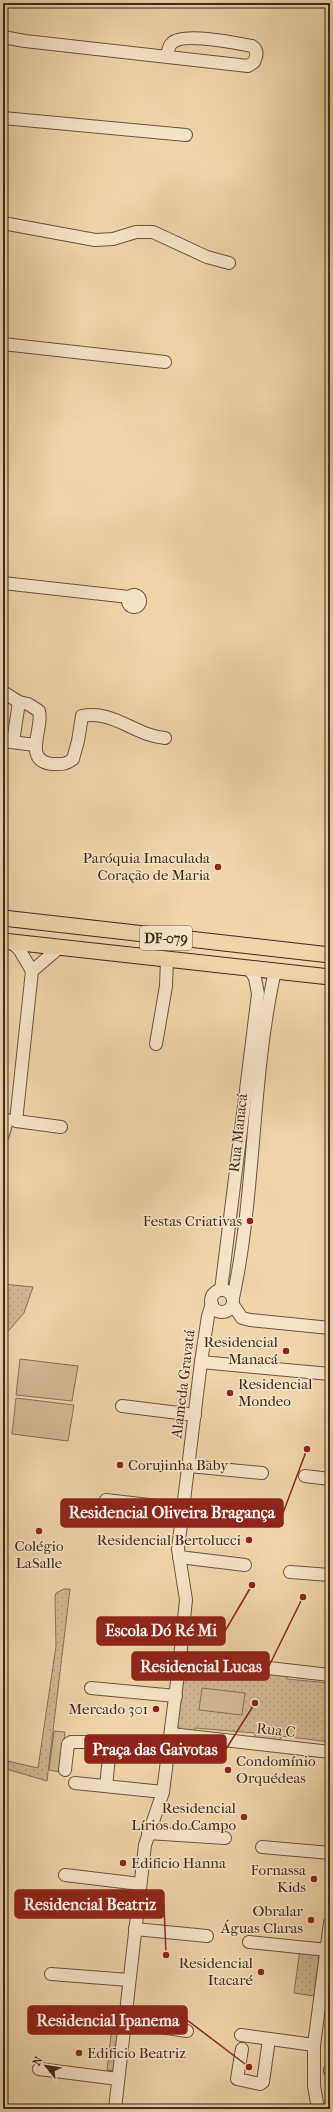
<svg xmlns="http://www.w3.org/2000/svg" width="333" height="2112" viewBox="0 0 333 2112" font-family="'IM FELL French Canon',serif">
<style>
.green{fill:url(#green-dots);stroke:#867058}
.pitch{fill:#d1b891;stroke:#867058}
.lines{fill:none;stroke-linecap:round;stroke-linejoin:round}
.minor-casing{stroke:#695441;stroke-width:14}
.major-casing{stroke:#3c291e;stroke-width:17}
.minor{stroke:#f5e4c7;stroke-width:12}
.major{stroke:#efd5a9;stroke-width:15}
.poi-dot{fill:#8f2418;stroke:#f5e4c7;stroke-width:1.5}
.labels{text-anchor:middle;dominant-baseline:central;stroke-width:3;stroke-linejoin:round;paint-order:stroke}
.shield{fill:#f5e4c7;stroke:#746151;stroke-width:1}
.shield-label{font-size:14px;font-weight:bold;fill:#3c291e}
.poi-label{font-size:15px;fill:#3c291e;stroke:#f5e4c7;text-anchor:end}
.street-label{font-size:15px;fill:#3c291e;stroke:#f5e4c7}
.leader{fill:none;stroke:#8f2418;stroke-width:1.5}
.callout-dot{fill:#8f2418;stroke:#f5e4c7;stroke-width:1.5}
.callout{fill:#8f2418;stroke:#8f2418;stroke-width:1.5}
.callout-label{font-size:16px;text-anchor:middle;font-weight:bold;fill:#fff}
</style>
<defs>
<pattern id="green-dots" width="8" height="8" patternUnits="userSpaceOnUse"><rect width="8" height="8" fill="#d1b891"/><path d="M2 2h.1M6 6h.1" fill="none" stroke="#b49e7d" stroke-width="1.8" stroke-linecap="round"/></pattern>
</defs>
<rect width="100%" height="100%" fill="#efd5a9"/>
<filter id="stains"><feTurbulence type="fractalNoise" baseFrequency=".005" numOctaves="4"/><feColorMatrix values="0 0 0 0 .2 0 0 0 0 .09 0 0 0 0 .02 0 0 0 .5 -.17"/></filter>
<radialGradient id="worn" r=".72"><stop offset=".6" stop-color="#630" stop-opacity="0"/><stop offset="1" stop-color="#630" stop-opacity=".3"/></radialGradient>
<g class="green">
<polygon points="3,1284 33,1287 24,1313 3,1337"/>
<polygon points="64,1589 70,1589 47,1781 3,1768 3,1760 38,1768 56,1646 55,1597 56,1593"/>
<polygon points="186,1664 203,1664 203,1670 256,1677 263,1676 264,1670 287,1673 287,1679 330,1683 330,1742 282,1736 279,1741 255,1739 255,1733 195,1728 194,1733 181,1731 177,1723 184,1667"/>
<polygon points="300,1949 320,1949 314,1996 294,1993"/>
<polygon points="112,2027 118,2027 114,2071 107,2070"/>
</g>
<g class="pitch">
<polygon points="20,1359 78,1366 72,1401 16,1395"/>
<polygon points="16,1398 74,1405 68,1441 12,1434"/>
<polygon points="202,1688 245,1693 242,1715 199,1710"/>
<polygon points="54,1731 65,1732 60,1772 49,1770"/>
</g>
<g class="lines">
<defs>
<g id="minor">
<path d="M3 37 25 41 248 66 254 62C257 56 258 50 252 46 236 43 183 32 172 43 168 46 168 52 167 57"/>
<polyline points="3,118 186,135"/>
<polyline points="3,223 95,240 113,239 136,232 153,232 207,257 229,263"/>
<polyline points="3,344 165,362"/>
<polyline points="3,583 129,597"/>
<circle cx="134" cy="601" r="6"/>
<path d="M3 692 19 702 28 704 39 711C44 727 22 761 52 764 60 764 66 765 73 759L78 741 82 716C115 710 133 735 165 738"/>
<polyline points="3,741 35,745"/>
<polyline points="13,742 19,702"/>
<polyline points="11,942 19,949 32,971"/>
<polyline points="59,948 32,971 16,1121 61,1127"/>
<polyline points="156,1044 166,986 167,959"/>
<polyline points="3,1135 7,1120"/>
<circle cx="222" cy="1301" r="11"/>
<polyline points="221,1290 258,994 255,978 249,968"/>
<path d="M233 1298C256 1191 251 1078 275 971"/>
<polyline points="233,1305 242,1318 250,1320 330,1328"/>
<polyline points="201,1362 330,1374"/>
<polyline points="122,1406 195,1415"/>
<polyline points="189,1466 262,1473"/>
<polyline points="305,1476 330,1479"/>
<polyline points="106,1500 183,1509"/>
<polyline points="179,1557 245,1565"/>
<polyline points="290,1572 330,1575"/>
<polyline points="180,1658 330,1675"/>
<polyline points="91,1688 176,1696"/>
<polyline points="171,1734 330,1752"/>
<polyline points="65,1770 68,1744 71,1742 105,1742 110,1748 106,1786"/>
<polyline points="75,1783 163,1792"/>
<polyline points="148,1833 225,1838"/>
<polyline points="262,1847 330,1853"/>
<polyline points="65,1875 140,1884"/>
<polyline points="135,1929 207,1936"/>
<polyline points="249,1942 327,1950"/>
<polyline points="51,1974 129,1980"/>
<polyline points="125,2022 187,2031"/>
<polyline points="241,2035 314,2045"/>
<polyline points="242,2049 237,2079 260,2084 263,2082 269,2039"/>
<polyline points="39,2069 118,2079"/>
<polyline points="330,2070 330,2071"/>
<polyline points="115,2109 145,1845 163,1792 180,1658 186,1600 178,1549 201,1362 208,1316 212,1304"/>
<polyline points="318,2109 314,2086 314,2045 330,1923"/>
</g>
<g id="major">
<polyline points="3,918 330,955"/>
<polyline points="3,941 330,977"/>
</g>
</defs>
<use href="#minor" class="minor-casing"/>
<use href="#major" class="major-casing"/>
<use href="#minor" class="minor"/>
<use href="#major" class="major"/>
</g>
<g class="poi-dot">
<circle cx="218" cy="867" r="4"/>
<circle cx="250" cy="1221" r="4"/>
<circle cx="286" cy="1351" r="4"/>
<circle cx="230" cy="1393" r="4"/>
<circle cx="120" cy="1465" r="4"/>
<circle cx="39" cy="1531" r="4"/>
<circle cx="249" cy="1540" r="4"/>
<circle cx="156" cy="1709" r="4"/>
<circle cx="228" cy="1770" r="4"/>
<circle cx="244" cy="1817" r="4"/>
<circle cx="123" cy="1863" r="4"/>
<circle cx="314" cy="1879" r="4"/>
<circle cx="311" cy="1920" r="4"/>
<circle cx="261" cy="1972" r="4"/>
<circle cx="79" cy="2053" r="4"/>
</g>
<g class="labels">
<rect class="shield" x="140" y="926" width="52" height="24" rx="3"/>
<g class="shield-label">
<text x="166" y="938">DF-079</text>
</g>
<g class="poi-label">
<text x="210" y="858">Paróquia Imaculada<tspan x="210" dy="17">Coração de Maria</tspan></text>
<text x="242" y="1221">Festas Criativas</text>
<text x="278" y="1342">Residencial<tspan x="278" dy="17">Manacá</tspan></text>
<text x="238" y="1384" text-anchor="start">Residencial<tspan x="238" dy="17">Mondeo</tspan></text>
<text x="128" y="1465" text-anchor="start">Corujinha Baby</text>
<text x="241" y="1540">Residencial Bertolucci</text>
<text x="39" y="1546" text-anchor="middle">Colégio<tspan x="39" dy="17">LaSalle</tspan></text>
<text x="148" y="1709">Mercado 301</text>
<text x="236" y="1761" text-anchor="start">Condomínio<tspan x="236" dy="17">Orquédeas</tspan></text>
<text x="236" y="1808">Residencial<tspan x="236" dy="17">Lírios do Campo</tspan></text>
<text x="131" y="1863" text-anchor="start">Edificio Hanna</text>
<text x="306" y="1870">Fornassa<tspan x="306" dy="17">Kids</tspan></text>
<text x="303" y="1911">Obralar<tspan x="303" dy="17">Águas Claras</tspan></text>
<text x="253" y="1963">Residencial<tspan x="253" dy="17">Itacaré</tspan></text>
<text x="87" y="2053" text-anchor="start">Edificio Beatriz</text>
</g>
<g class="street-label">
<text transform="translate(238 1133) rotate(-84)">Rua Manacá</text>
<text transform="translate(183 1384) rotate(-83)">Alameda Gravatá</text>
<text transform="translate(276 1730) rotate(6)">Rua C</text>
</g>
</g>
<path class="leader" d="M307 1449L283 1513M252 1585L225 1631M303 1597L269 1666M255 1703L226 1749M166 1955L164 1904M249 2067L187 2020"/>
<g class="callout-dot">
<circle cx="307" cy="1449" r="4"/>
<circle cx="252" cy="1585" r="4"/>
<circle cx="303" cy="1597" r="4"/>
<circle cx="255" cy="1703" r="4"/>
<circle cx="166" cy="1955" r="4"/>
<circle cx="249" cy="2067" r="4"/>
</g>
<g class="callout">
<rect x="61" y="1499" width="222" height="28" rx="4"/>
<rect x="97" y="1617" width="128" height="28" rx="4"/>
<rect x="132" y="1652" width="137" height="28" rx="4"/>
<rect x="85" y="1735" width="141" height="28" rx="4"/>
<rect x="15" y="1890" width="149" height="28" rx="4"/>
<rect x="28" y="2006" width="159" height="28" rx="4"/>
</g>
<g class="callout-label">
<text x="172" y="1518">Residencial Oliveira Bragança</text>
<text x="161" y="1636">Escola Dó Ré Mi</text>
<text x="201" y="1672">Residencial Lucas</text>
<text x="155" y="1755">Praça das Gaivotas</text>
<text x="90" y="1910">Residencial Beatriz</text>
<text x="108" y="2026">Residencial Ipanema</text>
</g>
<rect width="333" height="2112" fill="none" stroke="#efd5a9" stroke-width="16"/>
<rect x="4" y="4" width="325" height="2104" fill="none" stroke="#3c291e" stroke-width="2"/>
<rect x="8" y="8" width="317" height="2096" fill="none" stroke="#3c291e"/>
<g transform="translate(46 2066) rotate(300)" stroke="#f5e4c7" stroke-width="3" paint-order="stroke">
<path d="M0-3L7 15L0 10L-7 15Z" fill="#3c291e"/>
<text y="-6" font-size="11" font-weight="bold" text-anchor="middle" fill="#3c291e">N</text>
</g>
<rect width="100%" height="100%" filter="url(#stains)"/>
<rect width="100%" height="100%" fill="url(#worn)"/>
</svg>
